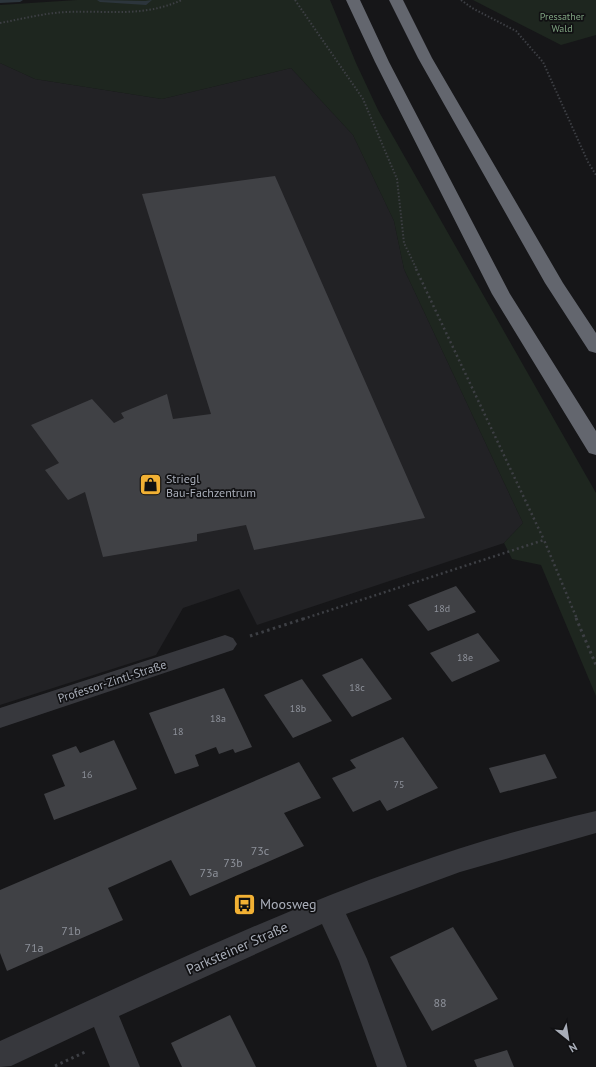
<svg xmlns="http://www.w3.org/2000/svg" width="596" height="1067" viewBox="0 0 596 1067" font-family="'PT Sans',sans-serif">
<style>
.built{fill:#222225}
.green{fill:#1e261f}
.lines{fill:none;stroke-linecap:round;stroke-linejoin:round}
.stream{fill:#2c353c;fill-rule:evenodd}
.building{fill:#404145}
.path-far2{stroke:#3d3f44;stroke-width:2;stroke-dasharray:1.5 2;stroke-linecap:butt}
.path-far1{stroke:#3d3f44;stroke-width:2.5;stroke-dasharray:2 3;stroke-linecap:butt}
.path{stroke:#3d3f44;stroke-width:3;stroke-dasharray:2.5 3.5;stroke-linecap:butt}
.minor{fill:#37383d;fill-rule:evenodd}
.motorway{fill:#63666e;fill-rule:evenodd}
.labels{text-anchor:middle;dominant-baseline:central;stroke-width:3.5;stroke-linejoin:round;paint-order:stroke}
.far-park-label{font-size:10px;fill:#7fa381;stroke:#111113}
.number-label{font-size:10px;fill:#8e929b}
.poi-label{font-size:12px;fill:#a8adb8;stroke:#111113;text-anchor:start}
.street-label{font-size:12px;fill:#a8adb8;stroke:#111113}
.near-number-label{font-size:12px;fill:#8e929b}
.near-poi-label{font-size:14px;fill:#a8adb8;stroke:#111113;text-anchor:start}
.near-street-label{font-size:14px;fill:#a8adb8;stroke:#111113}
</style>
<rect width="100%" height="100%" fill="#161618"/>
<polygon class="built" points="0,63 35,79 162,99 291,68 353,135 394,221 404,269 523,523 504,543 257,625 239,589 183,608 156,655 0,705"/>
<g class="green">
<polygon points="77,0 330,0 356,63 378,110 596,493 596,696 541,565 512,559 504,543 523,523 404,269 394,221 353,135 291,68 162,99 35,79 0,63 0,5"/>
<polygon points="473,0 596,0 596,35 561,45"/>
</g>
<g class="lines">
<g class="stream">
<polygon points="0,0 23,0 20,2 0,3"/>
<polygon points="97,0 145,1 152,0 146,5 100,2"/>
</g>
</g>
<g class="building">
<polygon points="275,176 425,518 254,550 246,525 197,534 197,541 103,557 85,492 68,500 45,470 59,463 31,425 92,399 114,423 124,418 121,413 167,394 173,419 211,414 142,194"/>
<polygon points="456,586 476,612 428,631 408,605"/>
<polygon points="478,633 500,661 452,682 430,653"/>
<polygon points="362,658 392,699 352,717 322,675"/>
<polygon points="302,679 332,721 293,738 264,695"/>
<polygon points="224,688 252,747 235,753 233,749 219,754 216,747 208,750 195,755 199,766 175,774 149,713"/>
<polygon points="403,737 438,788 387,811 380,800 353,812 332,778 356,768 350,760"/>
<polygon points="114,740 137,789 54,820 44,794 65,786 52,755 76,746 80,753"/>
<polygon points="545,754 557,778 500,793 489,768"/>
<polygon points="299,762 321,798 284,813 304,846 190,896 171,860 108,888 123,920 7,971 0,953 0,890"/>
<polygon points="453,927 498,999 432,1031 390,957"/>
<polygon points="230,1015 256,1067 182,1067 171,1043"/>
<polygon points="507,1050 514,1067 477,1067 474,1060"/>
</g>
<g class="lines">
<g class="path-far2">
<polyline points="295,0 363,99 397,179 404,243 417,270"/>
<polyline points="461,0 472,8 516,31 543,62 588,162 596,175"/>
<path d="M0 23C22 19 44 13 67 12 109 10 141 18 182 0"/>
</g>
<g class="path-far1">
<polyline points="416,269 544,540"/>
<polyline points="303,619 544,540 577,619"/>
</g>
<g class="path">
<polyline points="576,618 596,665"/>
<polyline points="250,636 306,618"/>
<polyline points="55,1066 85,1052"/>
</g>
<g class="minor">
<polygon points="225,635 233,638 237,644 233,650 0,728 0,708"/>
<path d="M596 811V833L460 872 346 914 367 959 407 1067H377L339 961 322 924 119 1016 140 1067H110L94 1027 11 1066 0 1067V1041C135 980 268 915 408 866 469 844 532 826 596 811Z"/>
</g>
<g class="motorway">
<polygon points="346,0 360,0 389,62 510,294 596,431 596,455 589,453 492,294 375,62"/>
<polygon points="389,0 403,0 432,58 563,283 596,333 596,353 589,351 545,283 418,58"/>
</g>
</g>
<defs>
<symbol id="shop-square" viewBox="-11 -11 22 22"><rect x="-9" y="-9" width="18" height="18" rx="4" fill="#f2b134" stroke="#111113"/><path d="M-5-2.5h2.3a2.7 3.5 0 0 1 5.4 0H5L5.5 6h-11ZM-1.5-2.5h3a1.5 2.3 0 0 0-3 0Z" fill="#111"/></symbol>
<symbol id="bus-square" viewBox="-11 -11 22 22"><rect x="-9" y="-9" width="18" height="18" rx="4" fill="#f2b134" stroke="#111113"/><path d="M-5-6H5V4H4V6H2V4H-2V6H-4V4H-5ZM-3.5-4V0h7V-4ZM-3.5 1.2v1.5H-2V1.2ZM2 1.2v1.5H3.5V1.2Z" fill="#111"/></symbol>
</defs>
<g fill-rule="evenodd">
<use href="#shop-square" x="138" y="472" width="25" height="25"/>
<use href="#bus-square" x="232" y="892" width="25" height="25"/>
</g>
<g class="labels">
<g class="far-park-label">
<text x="562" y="16">Pressather<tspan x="562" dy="12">Wald</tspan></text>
</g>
<g class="number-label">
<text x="442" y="608">18d</text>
<text x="465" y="657">18e</text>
<text x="357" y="687">18c</text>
<text x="298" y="708">18b</text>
<text x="218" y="718">18a</text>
<text x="178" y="731">18</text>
<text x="87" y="774">16</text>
<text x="399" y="784">75</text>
</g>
<g class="poi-label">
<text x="166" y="478">Striegl<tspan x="166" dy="14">Bau-Fachzentrum</tspan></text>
</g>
<g class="street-label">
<text transform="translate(112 681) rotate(-18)">Professor-Zintl-Straße</text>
</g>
<g class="near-number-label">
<text x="260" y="850">73c</text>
<text x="233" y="862">73b</text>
<text x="209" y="872">73a</text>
<text x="71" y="930">71b</text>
<text x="34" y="947">71a</text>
<text x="440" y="1002">88</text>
</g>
<g class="near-poi-label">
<text x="260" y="904">Moosweg</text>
</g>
<g class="near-street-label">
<text transform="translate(237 948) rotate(-24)">Parksteiner Straße</text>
</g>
</g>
<g transform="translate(568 1039) rotate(150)" stroke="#111113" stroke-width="3" paint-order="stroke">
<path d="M0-3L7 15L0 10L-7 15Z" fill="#a8adb8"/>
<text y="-6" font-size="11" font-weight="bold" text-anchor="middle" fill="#a8adb8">N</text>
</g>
</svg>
